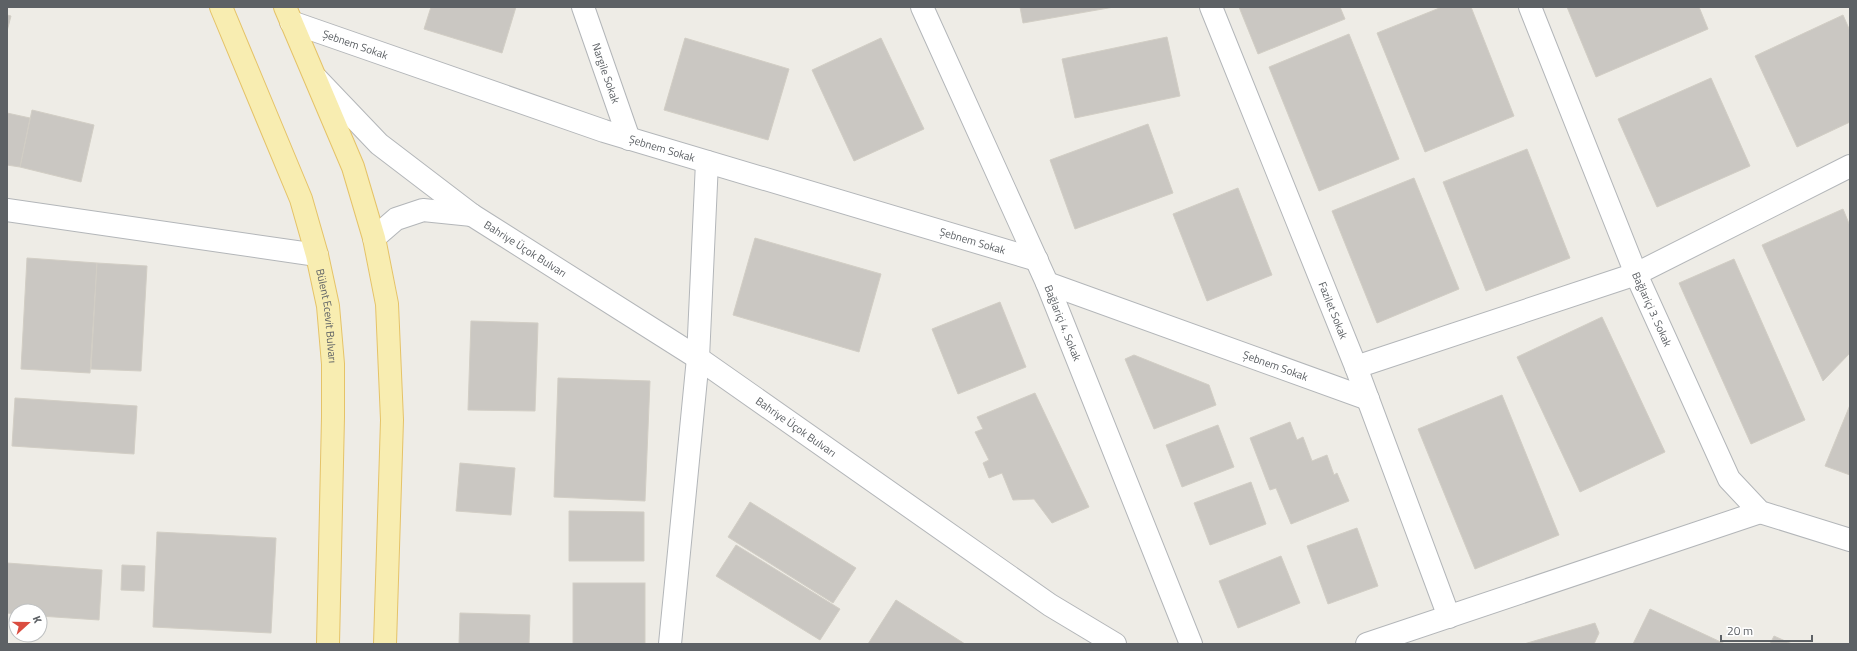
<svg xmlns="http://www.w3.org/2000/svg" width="1857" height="651" viewBox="0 0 1857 651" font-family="'Titillium Web',sans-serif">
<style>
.building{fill:#cac7c2;stroke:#d2cec5}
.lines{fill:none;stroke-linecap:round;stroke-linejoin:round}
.minor-casing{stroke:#b3b6b9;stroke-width:24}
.major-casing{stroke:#e5c368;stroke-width:24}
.minor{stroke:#fff;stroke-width:22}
.major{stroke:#f8edb1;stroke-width:22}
.labels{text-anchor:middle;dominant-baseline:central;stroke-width:3;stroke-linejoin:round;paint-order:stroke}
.street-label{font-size:11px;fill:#5d6165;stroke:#fff}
</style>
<rect width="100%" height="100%" fill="#eeece6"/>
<g class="building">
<polygon points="431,7 516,7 502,53 424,29"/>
<polygon points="1020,7 1114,7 1023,23"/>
<polygon points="1239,7 1340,7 1345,19 1258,54"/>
<polygon points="1442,7 1471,7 1514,116 1425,152 1377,33"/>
<polygon points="1567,7 1699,7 1708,29 1596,77"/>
<polygon points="7,15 11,16 7,31"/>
<polygon points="1843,15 1850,31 1850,122 1797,147 1755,56"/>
<polygon points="1349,34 1399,159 1319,191 1269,67"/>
<polygon points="1167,37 1180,96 1075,118 1062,59"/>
<polygon points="685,38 789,69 768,140 664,110"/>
<polygon points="881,38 924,129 854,161 812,70"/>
<polygon points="1711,78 1750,166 1657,207 1618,119"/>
<polygon points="32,110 94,125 81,182 20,167"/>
<polygon points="7,113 30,118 20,167 7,165"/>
<polygon points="1148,124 1173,193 1075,229 1050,160"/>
<polygon points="1527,149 1570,258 1486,291 1443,182"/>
<polygon points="1414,178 1459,289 1377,323 1332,211"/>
<polygon points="1238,188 1272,275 1207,301 1173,214"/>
<polygon points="1843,209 1850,226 1850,353 1823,381 1762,245"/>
<polygon points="755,238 881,274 859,352 733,315"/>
<polygon points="27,258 97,263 90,373 21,369"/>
<polygon points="1734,259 1805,420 1751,444 1679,283"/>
<polygon points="97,263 147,266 141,371 91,369"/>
<polygon points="1000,302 1026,367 958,394 932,329"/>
<polygon points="1602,317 1665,452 1580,492 1517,357"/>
<polygon points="471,321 538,323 535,411 468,410"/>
<polygon points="1134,355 1209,385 1216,405 1154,429 1125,359"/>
<polygon points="558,378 650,381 645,501 554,497"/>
<polygon points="1035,393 1089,507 1052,523 1034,499 1013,500 1002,473 989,478 983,463 989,460 975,432 983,429 977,417"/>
<polygon points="1502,395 1559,535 1475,569 1418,429"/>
<polygon points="15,398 137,406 134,454 12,446"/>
<polygon points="1850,405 1850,475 1825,466"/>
<polygon points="1290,422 1297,440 1303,437 1312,461 1327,455 1334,475 1337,473 1349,501 1291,524 1276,488 1270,490 1250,438"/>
<polygon points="1218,425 1234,467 1182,487 1166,445"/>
<polygon points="460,463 515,468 511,515 456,511"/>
<polygon points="1251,482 1266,524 1210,545 1194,503"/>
<polygon points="750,502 856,568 833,603 728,537"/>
<polygon points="569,511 644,512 644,561 569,561"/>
<polygon points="1357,528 1378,586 1328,604 1307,546"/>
<polygon points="157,532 276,538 271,633 153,627"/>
<polygon points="736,545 840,609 820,640 716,576"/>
<polygon points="1281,556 1300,603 1238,628 1219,581"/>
<polygon points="7,563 102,570 99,620 40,616 40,611 16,611 16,614 7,613"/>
<polygon points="122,565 145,566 144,591 121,590"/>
<rect x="573" y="583" width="72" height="61"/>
<polygon points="896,600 965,644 868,644"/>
<polygon points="1650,609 1725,644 1633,644"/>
<polygon points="460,613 530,615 529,644 459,644"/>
<polygon points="1595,623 1599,633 1594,644 1524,644"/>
<polygon points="1774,636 1792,644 1770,644"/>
</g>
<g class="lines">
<defs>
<g id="minor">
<path id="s1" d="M583 7 629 139"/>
<path id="s2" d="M922 7 1047 283 1191 644"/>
<path id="s3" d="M1211 7 1356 367 1449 617"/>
<path id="s4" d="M1530 7 1636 274 1729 479 1760 512 1850 540"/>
<path id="s5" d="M291 22 604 131 1037 260"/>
<path id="s6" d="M317 79 379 144 472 215 698 358 1050 605 1115 644"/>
<polyline points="7,210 317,255"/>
<polyline points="374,238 396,219 423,210 472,215"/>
<path id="s7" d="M1047 283 1368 399"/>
<polyline points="1356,367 1636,274 1850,166"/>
<polyline points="670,644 698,358 707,162"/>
<polyline points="1367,644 1760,512"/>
</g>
<g id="major">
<path id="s8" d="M221 7 301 199 317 255 328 306 333 364V417L328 644"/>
<polyline points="285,7 353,167 374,238 387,304 392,420 385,644"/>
</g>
</defs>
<use href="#minor" class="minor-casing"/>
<use href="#major" class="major-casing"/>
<use href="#minor" class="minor"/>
<use href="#major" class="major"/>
</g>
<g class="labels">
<g class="street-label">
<text stroke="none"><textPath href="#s5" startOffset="68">Şebnem Sokak</textPath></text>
<text stroke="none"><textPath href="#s1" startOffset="70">Nargile Sokak</textPath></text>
<text stroke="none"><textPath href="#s5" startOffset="392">Şebnem Sokak</textPath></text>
<text stroke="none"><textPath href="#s5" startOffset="716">Şebnem Sokak</textPath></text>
<text stroke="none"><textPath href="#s6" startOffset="270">Bahriye Üçok Bulvarı</textPath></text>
<text stroke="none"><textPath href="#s4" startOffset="326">Bağlariçi 3. Sokak</textPath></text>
<text stroke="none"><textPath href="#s3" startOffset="327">Fazilet Sokak</textPath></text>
<text stroke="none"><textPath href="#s8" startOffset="328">Bülent Ecevit Bulvarı</textPath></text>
<text stroke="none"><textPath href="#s2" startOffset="346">Bağlariçi 4. Sokak</textPath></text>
<text stroke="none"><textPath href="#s7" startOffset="243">Şebnem Sokak</textPath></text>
<text stroke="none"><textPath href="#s6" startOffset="594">Bahriye Üçok Bulvarı</textPath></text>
</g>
</g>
<rect width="1857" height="651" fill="none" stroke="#5d6165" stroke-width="16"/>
<g transform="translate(28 623) rotate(69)"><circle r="19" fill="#ffffff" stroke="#bec0c1"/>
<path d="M0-3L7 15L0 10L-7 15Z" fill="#da4d40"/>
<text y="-6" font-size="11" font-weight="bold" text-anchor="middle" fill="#5d6165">K</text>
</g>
<path d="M1721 635v6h91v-6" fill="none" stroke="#5d6165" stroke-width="2"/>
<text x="1727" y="635" font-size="12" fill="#5d6165" stroke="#ffffff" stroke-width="3" paint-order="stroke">20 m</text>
</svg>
